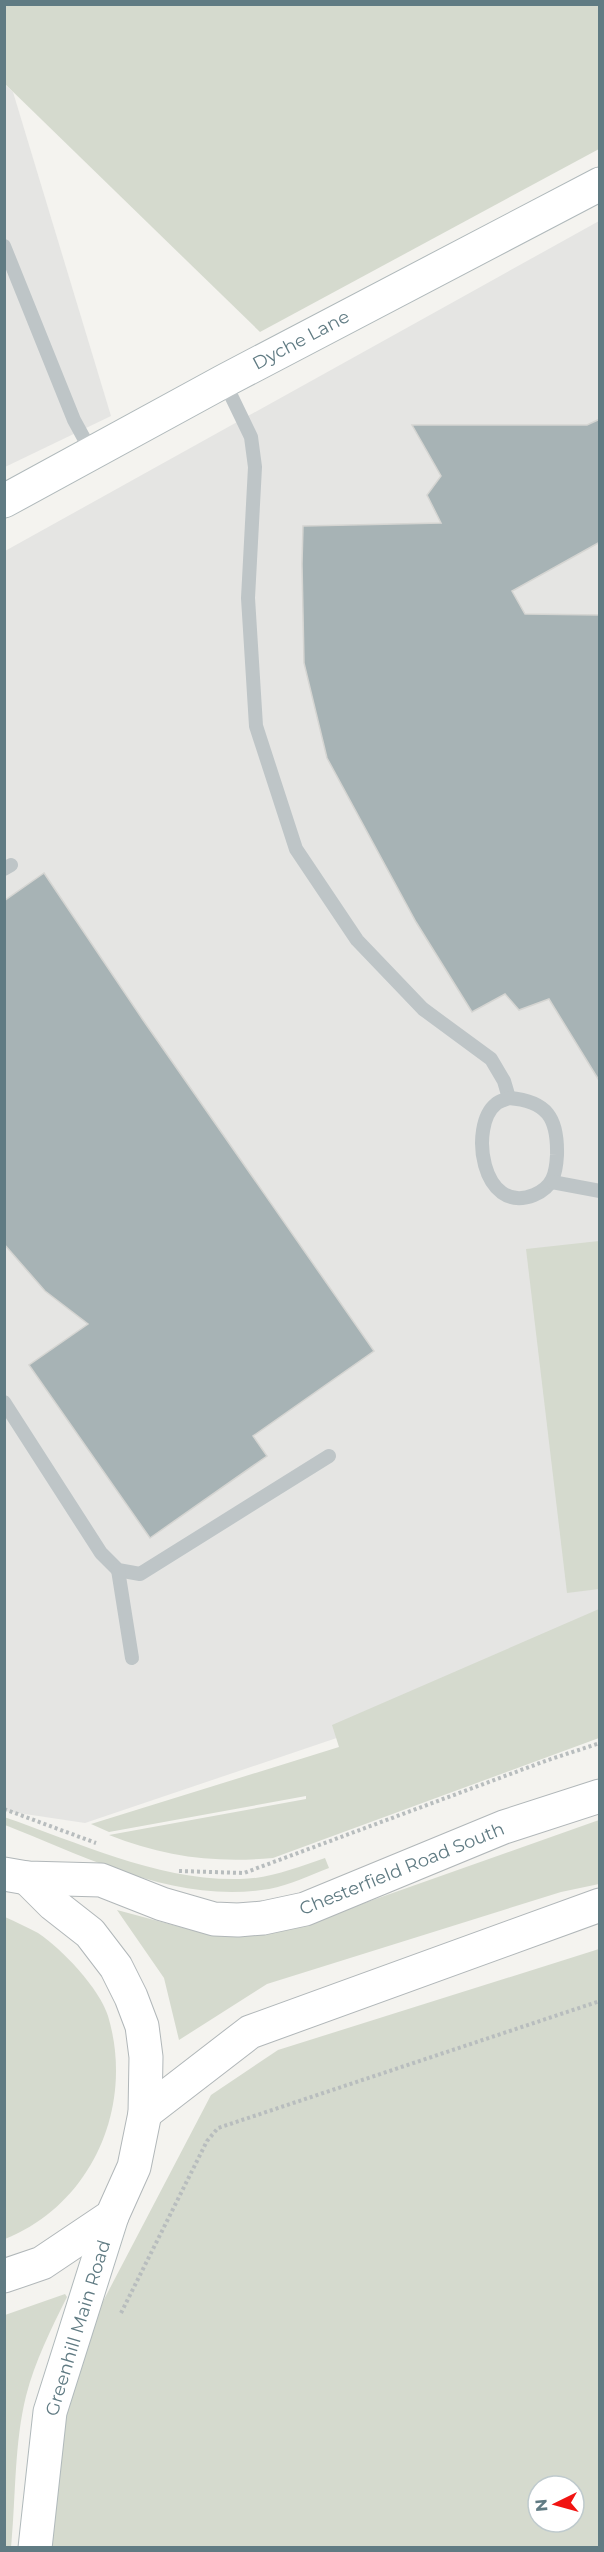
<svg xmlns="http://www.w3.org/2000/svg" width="604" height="2552" viewBox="0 0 604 2552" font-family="Montserrat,sans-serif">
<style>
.built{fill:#e5e5e3}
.green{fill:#d5dace;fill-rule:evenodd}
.building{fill:#a7b3b5;stroke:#d5d5d2;stroke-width:1.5}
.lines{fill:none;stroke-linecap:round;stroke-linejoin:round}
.secondary-casing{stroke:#b0b9bb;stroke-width:35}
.highway-casing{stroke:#b1b7b9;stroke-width:35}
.path{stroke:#b8bdbe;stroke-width:4;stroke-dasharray:3 3;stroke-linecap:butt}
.lane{stroke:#bec5c7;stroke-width:14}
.secondary{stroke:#fff;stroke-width:33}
.highway{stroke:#fff;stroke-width:33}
.labels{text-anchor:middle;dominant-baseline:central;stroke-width:6;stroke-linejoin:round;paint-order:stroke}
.street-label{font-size:18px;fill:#607b83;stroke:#fff}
</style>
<rect width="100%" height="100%" fill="#f4f3ef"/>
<g class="built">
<polygon points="4,84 13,92 111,416 5,467"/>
<polygon points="599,221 599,1682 375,1725 85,1823 5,1811 5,551"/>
</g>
<g class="green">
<polygon points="4,5 599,5 599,149 260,332 5,84"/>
<polygon points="599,1241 599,1589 567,1593 526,1249"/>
<path d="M599 1609V1738L273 1858C214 1863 164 1857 109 1835L306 1799V1796L109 1832 91 1824 339 1747 332 1725Z"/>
<path d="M4 1817C80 1843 158 1881 240 1879 269 1879 298 1867 325 1858L329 1868C310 1875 290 1885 269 1889 175 1904 89 1858 5 1825Z"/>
<polygon points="599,1820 599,1884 561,1892 267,1984 179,2040 164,1978 117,1910 210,1935 305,1924"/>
<path d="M5 1917C16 1922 27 1927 38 1933 62 1949 99 1988 108 2016 135 2106 92 2204 5 2239Z"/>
<path d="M599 1949V2547L45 2548 59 2410 87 2332 211 2095 278 2050ZM538 2486H574V2522H538Z"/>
<path d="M65 2294 67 2297C51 2329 35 2361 26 2396 14 2444 16 2498 11 2547H5V2315Z"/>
</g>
<g class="building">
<polygon points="600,419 600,542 512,591 525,614 600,615 600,1082 549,999 519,1010 505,994 472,1012 416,922 327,758 304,663 302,564 303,526 441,523 427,495 441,476 412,425 587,425"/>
<polygon points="44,873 143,1020 374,1351 253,1436 267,1456 150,1538 29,1365 88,1324 45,1291 4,1244 4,901"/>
</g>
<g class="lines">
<defs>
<g id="secondary">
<polyline points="4,501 224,381 600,184"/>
<polyline points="35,2548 50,2412 112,2216"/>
</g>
<g id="highway">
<polyline points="4,1874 27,1878 101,1880 162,1904 214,1919 238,1920 263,1918 305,1909 504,1827 600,1796"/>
<polyline points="145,2113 250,2032 600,1905"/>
<polyline points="4,2276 42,2263 112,2216 134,2167 145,2113 146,2057 142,2026 131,1997 116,1967 90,1933 53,1904 27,1878"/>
</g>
</defs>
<use href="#secondary" class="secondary-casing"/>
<use href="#highway" class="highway-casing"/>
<g class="path">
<polyline points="4,1809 96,1843"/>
<polyline points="179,1871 244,1873 548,1760 600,1743"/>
<polyline points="121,2313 207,2141 218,2128 600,2001"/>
</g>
<g class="lane">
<polyline points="4,246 74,420 92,453"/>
<polyline points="224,381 251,437 255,467 248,598 256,726 296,849 357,940 423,1009 491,1059 504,1081 509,1098"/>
<polyline points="4,869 11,865"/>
<path d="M509 1098C547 1101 558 1118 557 1155 556 1174 553 1187 534 1195 481 1216 469 1125 496 1104 499 1101 505 1100 509 1098Z"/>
<polyline points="552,1182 600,1191"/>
<polyline points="4,1402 101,1553 118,1570 140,1574 329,1456"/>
<polyline points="118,1570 132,1658"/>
</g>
<use href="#secondary" class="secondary"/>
<use href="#highway" class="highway"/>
</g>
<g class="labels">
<g class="street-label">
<text transform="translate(301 340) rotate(-28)">Dyche Lane</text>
<text transform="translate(402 1869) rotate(-22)">Chesterfield Road South</text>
<text transform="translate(78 2328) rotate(-73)">Greenhill Main Road</text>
</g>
</g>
<rect width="604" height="2552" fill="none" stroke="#607b83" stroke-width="12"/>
<g transform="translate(556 2504) rotate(265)"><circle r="28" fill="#ffffff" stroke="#bfcacd" stroke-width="1.5"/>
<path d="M0-4.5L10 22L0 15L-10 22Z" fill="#f11412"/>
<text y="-9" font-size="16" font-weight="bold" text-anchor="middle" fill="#607b83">N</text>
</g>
</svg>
